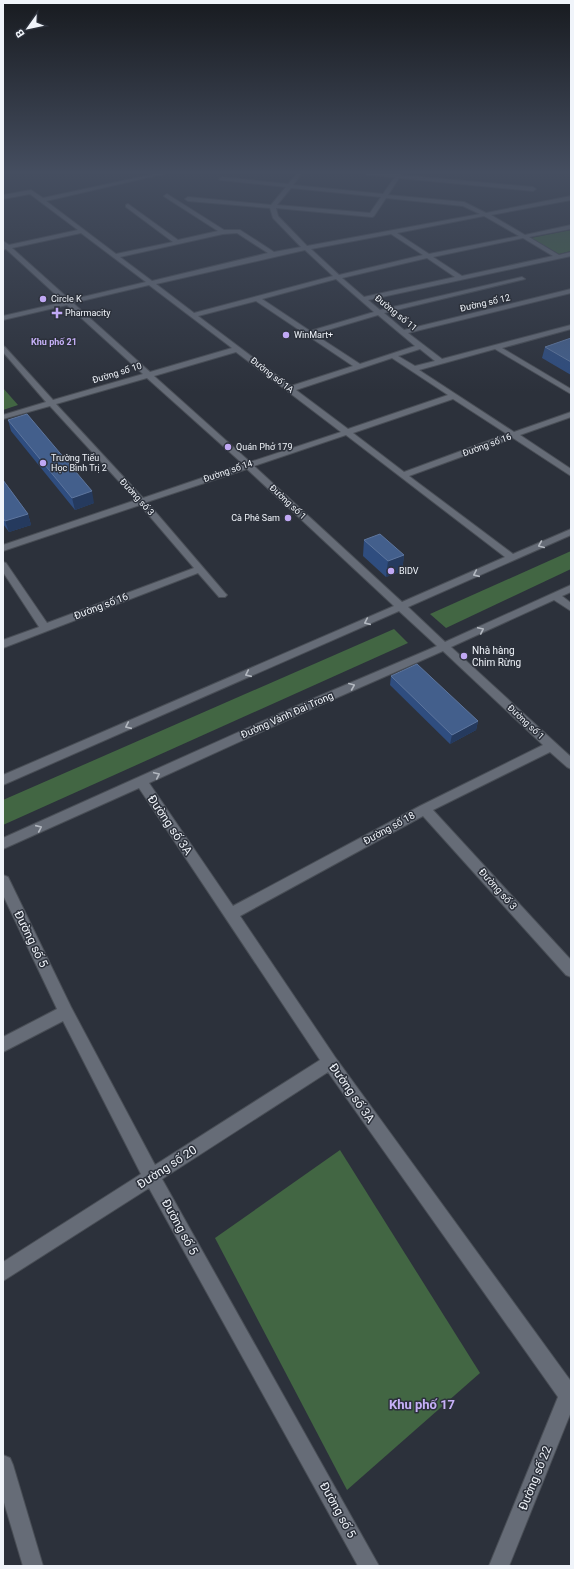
<svg xmlns="http://www.w3.org/2000/svg" width="574" height="1569" viewBox="0 0 574 1569" font-family="Roboto,sans-serif">
<style>
.green{fill:#426643}
.lines{fill:none;stroke-linecap:round;stroke-linejoin:round}
.minor-casing{stroke:#494e56;stroke-width:2}
.minor{fill:#666c77;fill-rule:evenodd}
.wall{fill:#2f4d7f}
.shaded-wall{fill:#253a5e}
.building{fill:#435f8c;stroke:#5e769e}
.oneway{stroke:#b2b7bf}
.poi-dot{fill:#c0a8f4;stroke:#2c313b;stroke-width:1.5}
.labels{text-anchor:middle;dominant-baseline:central;stroke-width:3;stroke-linejoin:round;paint-order:stroke}
.far-poi-label{font-size:9px;fill:#f0f4fa;stroke:#2c313b;text-anchor:start}
.far-street-label{font-size:9px;fill:#f0f4fa;stroke:#2c313b}
.far-neighbourhood-label{font-size:9px;font-weight:bold;fill:#c6b0f7;stroke:#2c313b}
.street-label{font-size:10px;fill:#f0f4fa;stroke:#2c313b}
.poi-label{font-size:10px;fill:#f0f4fa;stroke:#2c313b;text-anchor:start}
.near-street-label{font-size:12px;fill:#f0f4fa;stroke:#2c313b}
.near-neighbourhood-label{font-size:13px;font-weight:bold;fill:#c6b0f7;stroke:#2c313b}
</style>
<rect width="100%" height="100%" fill="#2c313b"/>
<g class="green">
<polygon points="571,230 571,251 559,254 531,238"/>
<polygon points="3,388 18,405 3,410"/>
<polygon points="571,551 571,569 446,628 430,614"/>
<polygon points="394,629 408,643 3,825 3,800"/>
<polygon points="340,1150 480,1373 347,1490 215,1238"/>
</g>
<g class="lines">
<defs>
<g id="minor">
<path d="M159 173H167L46 201 116 254 173 242 126 207V205L128 204 178 240 218 231 165 197 164 196 167 194 224 230H240L274 252 301 247 273 218 270 208 188 201 185 199 188 197 271 205 286 187 220 180 219 179 222 177 288 184 298 173H302L293 185 383 194 395 177 367 175 365 173 397 174 398 173H402L401 175 533 187 536 189 533 191 399 178 388 195 464 202 486 213 571 196V200L491 215 525 235 571 225V229L529 237 559 255 571 252V256L368 300 380 310 522 277 525 279 384 313 404 330 571 289V293L408 333 442 359 571 325V329L502 348 571 389V394L495 349 419 370 514 432 571 412V417L520 435 571 469V476L513 438 409 476 513 554 571 529V535L408 607 445 642 571 585V592L562 596 571 603V611L554 600 451 647 571 757V769L567 767 550 752 433 810 571 960V977L566 975 423 816 240 916 335 1057 570 1380H571V1412L509 1566H489L558 1397 328 1072 162 1179 379 1566H358L149 1188 3 1281V1262L141 1174 63 1021 3 1052V1037L57 1009 3 895V875L8 877 71 1007 155 1165 320 1060 139 788 3 849V838L310 700 437 646 399 611 3 785V775L394 606 247 469 147 502 225 593 227 595 225 597H219L198 573 3 648V640L39 627 3 572V562L6 563 47 623 194 568 140 505 3 551V545L136 500 50 406 3 419V415L46 402 3 352V346L5 347 53 400 143 374 67 305 3 320V316L64 302 6 249 3 250V241L9 245 78 230 30 194 3 199V195L31 190 43 198ZM291 188 381 197 370 213 277 205ZM386 198 463 206 480 214 307 246 278 216 276 208 372 217 374 216ZM484 216 519 236 429 254 397 233ZM81 233 146 282 70 300 12 248ZM237 233 268 253 152 281 120 257 223 234ZM391 234 423 255 339 275 311 249ZM523 238 553 256 462 276 433 257ZM305 250 333 276 194 313 156 284ZM427 258 455 277 364 297 342 278ZM336 279 374 312 310 331 262 299ZM149 285 232 348 150 372 73 303ZM256 301 353 366 291 386 198 316ZM378 315 415 346 360 364 314 334ZM420 349 435 361 415 366 398 356ZM236 352 341 432 250 462 154 376ZM392 358 448 395 348 429 296 390ZM147 378 243 464 143 498 56 404ZM453 399 507 434 404 472 353 433ZM346 435 505 557 402 602 254 466ZM443 651 543 745 420 806 233 906 149 783 318 706Z"/>
<polygon points="3,1455 10,1458 13,1465 43,1566 23,1566 3,1499"/>
</g>
</defs>
<use href="#minor" class="minor-casing"/>
<use href="#minor" class="minor"/>
</g>
<g class="wall">
<polygon points="571,338 571,375 542,358 545,347"/>
<polygon points="8,420 94,503 75,510 11,431"/>
<polygon points="3,480 28,514 31,525 9,532 3,524"/>
<polygon points="364,540 404,555 402,571 386,577 363,556"/>
<polygon points="391,676 478,721 476,730 450,744 390,685"/>
</g>
<g class="shaded-wall">
<polygon points="92,491 94,503 75,510 72,498"/>
<polygon points="28,514 31,525 9,532 5,521"/>
<polygon points="404,555 402,571 386,577 388,561"/>
<polygon points="478,721 476,730 450,744 452,735"/>
</g>
<g class="building">
<polygon points="571,338 571,362 545,347"/>
<polygon points="27,414 92,491 72,498 8,420"/>
<polygon points="3,480 28,514 5,521 3,518"/>
<polygon points="380,534 404,555 388,561 364,540"/>
<polygon points="417,664 478,721 452,735 391,676"/>
</g>
<defs><path id="oneway-chevron" d="M-2-3.5L2.5 0L-2 3.5" fill="none" stroke-width="1.6" stroke-linecap="round" stroke-linejoin="round"/></defs>
<g class="oneway">
<use href="#oneway-chevron" transform="translate(541 545) rotate(157)"/>
<use href="#oneway-chevron" transform="translate(476 574) rotate(156)"/>
<use href="#oneway-chevron" transform="translate(367 622) rotate(156)"/>
<use href="#oneway-chevron" transform="translate(481 630) rotate(-25)"/>
<use href="#oneway-chevron" transform="translate(248 674) rotate(156)"/>
<use href="#oneway-chevron" transform="translate(352 686) rotate(-23)"/>
<use href="#oneway-chevron" transform="translate(128 726) rotate(156)"/>
<use href="#oneway-chevron" transform="translate(157 775) rotate(-25)"/>
<use href="#oneway-chevron" transform="translate(39 828) rotate(-24)"/>
</g>
<linearGradient id="sky" x2="0" y2="1"><stop stop-color="#181b20"/><stop offset="0.44" stop-color="#454e60"/><stop offset="1" stop-color="#454e60" stop-opacity="0"/></linearGradient>
<rect width="574" height="392" fill="url(#sky)"/>
<g class="poi-dot">
<circle cx="43" cy="299" r="4"/>
<path d="M55 307h4v4h4v4h-4v4h-4v-4h-4v-4h4z"/>
<circle cx="286" cy="335" r="4"/>
<circle cx="228" cy="447" r="4"/>
<circle cx="43" cy="463" r="4"/>
<circle cx="288" cy="518" r="4"/>
<circle cx="391" cy="571" r="4"/>
<circle cx="464" cy="656" r="4"/>
</g>
<g class="labels">
<g class="far-poi-label">
<text x="51" y="299">Circle K</text>
<text x="65" y="313">Pharmacity</text>
<text x="294" y="335">WinMart+</text>
<text x="236" y="447">Quán Phở 179</text>
<text x="51" y="458">Trường Tiểu<tspan x="51" dy="10">Học Bình Trị 2</tspan></text>
<text x="280" y="518" text-anchor="end">Cà Phê Sam</text>
<text x="399" y="571">BIDV</text>
</g>
<g class="far-street-label">
<text transform="translate(485 303) rotate(-13)">Đường số 12</text>
<text transform="translate(396 313) rotate(39)">Đường số 11</text>
<text transform="translate(117 373) rotate(-17)">Đường số 10</text>
<text transform="translate(272 375) rotate(38)">Đường số 1A</text>
<text transform="translate(487 445) rotate(-20)">Đường số 16</text>
<text transform="translate(228 471) rotate(-19)">Đường số 14</text>
<text transform="translate(137 497) rotate(48)">Đường số 3</text>
<text transform="translate(288 502) rotate(43)">Đường số 1</text>
<text transform="translate(526 722) rotate(43)">Đường số 1</text>
</g>
<g class="far-neighbourhood-label">
<text x="54" y="342">Khu phố 21</text>
</g>
<g class="street-label">
<text transform="translate(101 606) rotate(-21)">Đường số 16</text>
<text transform="translate(287 715) rotate(-24)">Đường Vành Đai Trong</text>
<text transform="translate(389 828) rotate(-29)">Đường số 18</text>
<text transform="translate(498 889) rotate(48)">Đường số 3</text>
</g>
<g class="poi-label">
<text x="472" y="650">Nhà hàng<tspan x="472" dy="12">Chim Rừng</tspan></text>
</g>
<g class="near-street-label">
<text transform="translate(170 825) rotate(56)">Đường số 3A</text>
<text transform="translate(31 939) rotate(64)">Đường số 5</text>
<text transform="translate(352 1093) rotate(55)">Đường số 3A</text>
<text transform="translate(167 1167) rotate(-33)">Đường số 20</text>
<text transform="translate(180 1227) rotate(61)">Đường số 5</text>
<text transform="translate(535 1478) rotate(-68)">Đường số 22</text>
<text transform="translate(338 1510) rotate(61)">Đường số 5</text>
</g>
<g class="near-neighbourhood-label">
<text x="422" y="1404">Khu phố 17</text>
</g>
</g>
<rect width="574" height="1569" fill="none" stroke="#f0f4fa" stroke-width="8"/>
<g transform="translate(28 28) rotate(237)" stroke="#2c313b" stroke-width="3" paint-order="stroke">
<path d="M0-3L7 15L0 10L-7 15Z" fill="#f0f4fa"/>
<text y="-6" font-size="11" font-weight="bold" text-anchor="middle" fill="#f0f4fa">B</text>
</g>
</svg>
